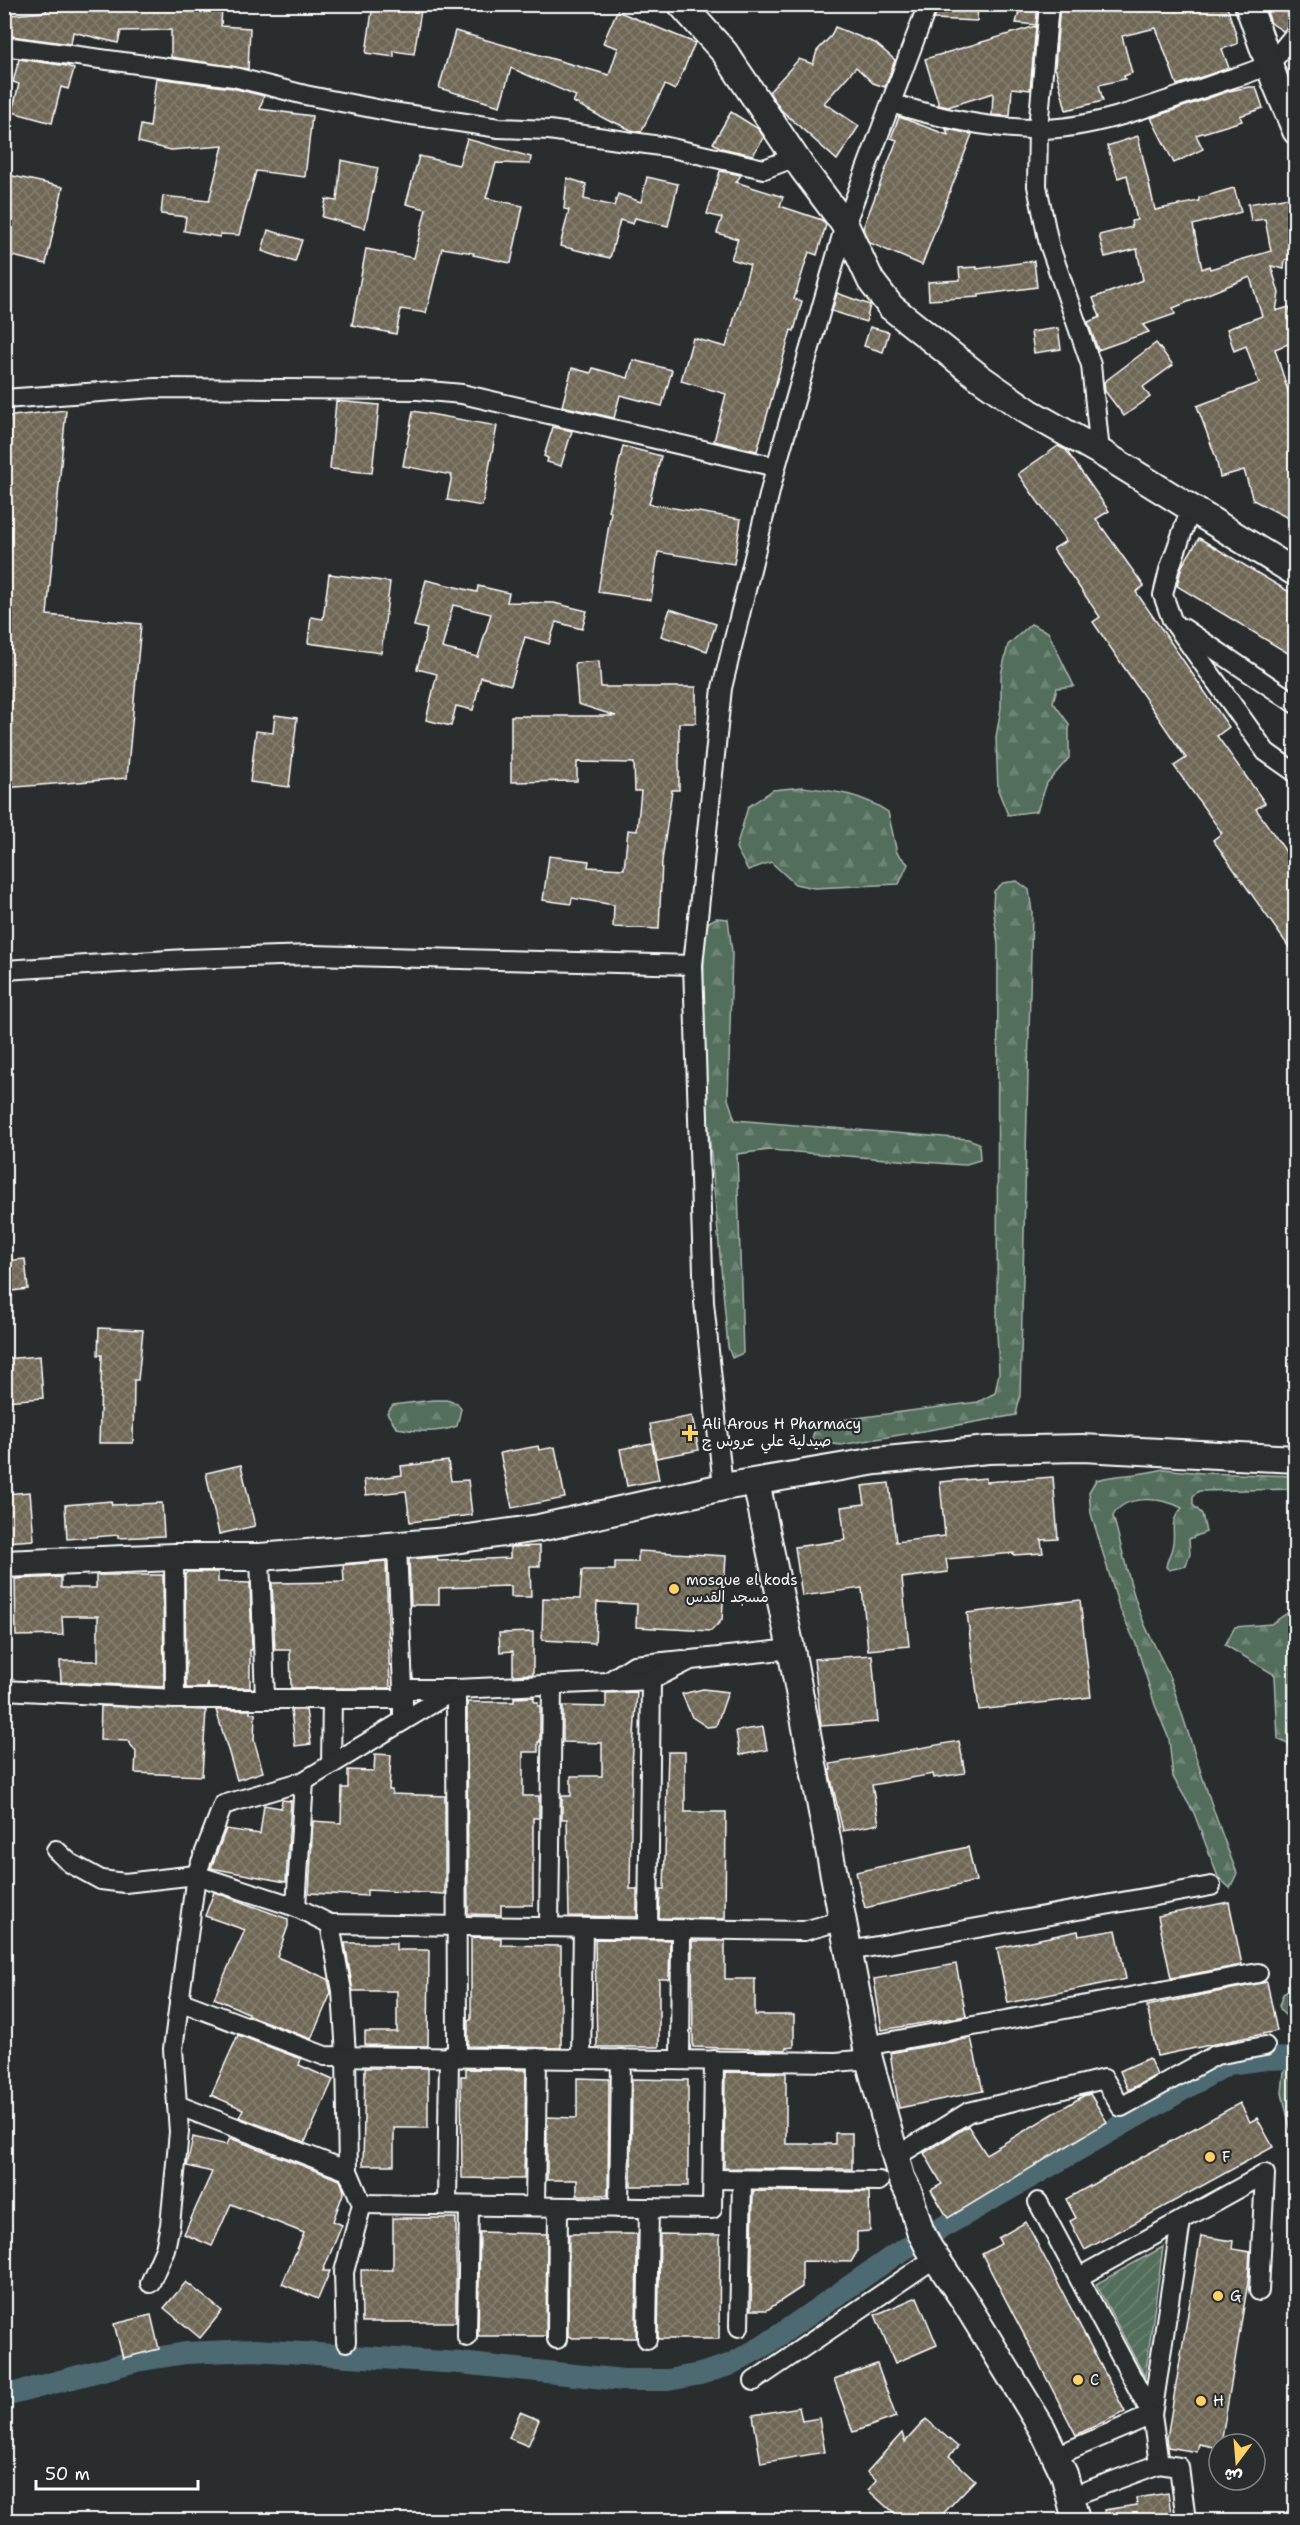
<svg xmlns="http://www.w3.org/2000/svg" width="1300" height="2525" viewBox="0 0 1300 2525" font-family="'Shantell Sans','Playpen Sans Arabic',sans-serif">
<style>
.forest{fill:url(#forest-firs);stroke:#a9b6ae;stroke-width:1.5}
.garden{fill:url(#garden-furrows);stroke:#a9b6ae;stroke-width:1.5}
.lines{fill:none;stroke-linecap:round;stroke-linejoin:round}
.canal{stroke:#4e6b72;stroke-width:22}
.building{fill:url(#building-cross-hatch);stroke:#fff;stroke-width:1.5;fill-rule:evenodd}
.street-casing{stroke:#fff;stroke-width:22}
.secondary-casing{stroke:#fff;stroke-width:30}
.street{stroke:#2a2d2e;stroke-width:18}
.secondary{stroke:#2a2d2e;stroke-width:26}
.poi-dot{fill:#ffd166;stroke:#2a2d2e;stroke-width:2}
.labels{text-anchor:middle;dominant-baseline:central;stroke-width:4.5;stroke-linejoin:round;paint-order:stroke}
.poi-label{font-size:15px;fill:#fff;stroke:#2a2d2e;text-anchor:start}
</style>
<defs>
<pattern id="forest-firs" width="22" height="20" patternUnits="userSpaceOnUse" patternTransform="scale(1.5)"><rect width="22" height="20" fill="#536e5d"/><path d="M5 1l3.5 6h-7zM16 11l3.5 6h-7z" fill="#6d8475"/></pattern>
<pattern id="garden-furrows" width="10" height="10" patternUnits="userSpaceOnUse" patternTransform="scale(1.5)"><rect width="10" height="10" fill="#536e5d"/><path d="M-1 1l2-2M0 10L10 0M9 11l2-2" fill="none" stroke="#6d8475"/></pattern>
<pattern id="building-cross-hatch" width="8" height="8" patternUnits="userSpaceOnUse" patternTransform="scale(1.5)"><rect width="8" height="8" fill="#706757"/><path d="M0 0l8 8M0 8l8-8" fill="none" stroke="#857e70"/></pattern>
</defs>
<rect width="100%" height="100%" fill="#2a2d2e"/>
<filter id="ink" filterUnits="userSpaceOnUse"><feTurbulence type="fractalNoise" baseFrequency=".0167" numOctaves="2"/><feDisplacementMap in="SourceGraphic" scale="12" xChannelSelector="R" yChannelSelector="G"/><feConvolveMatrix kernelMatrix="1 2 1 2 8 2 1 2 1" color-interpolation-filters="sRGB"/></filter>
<g filter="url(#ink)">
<g class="forest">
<polygon points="1031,624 1048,632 1074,686 1057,688 1053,702 1069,724 1069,758 1047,783 1037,811 1008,815 998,790 996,737 1001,708 1001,675 1008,645"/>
<path d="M803 787C834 791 861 794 888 812L897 853 908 864 899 884 814 888 795 884 771 862 748 870 736 848 748 807 773 790Z"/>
<polygon points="1017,881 1029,890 1032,912 1020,1396 1016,1415 841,1445 818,1442 812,1438 815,1429 826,1422 978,1402 995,1393 999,1373 997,1332 998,945 993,905 994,891 1003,883"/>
<polygon points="716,918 728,919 732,952 728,1099 735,1120 968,1139 979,1143 980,1160 963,1165 770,1150 737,1154 743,1353 732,1358 728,1347 708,1120 703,1090 704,930 709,922"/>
<path d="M433 1400H446L457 1403 461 1409 457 1426C440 1433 415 1432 397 1428L387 1413 393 1405Z"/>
<path d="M1163 1469 1202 1473 1295 1476V1489L1199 1491 1193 1496V1505L1202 1514 1206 1532 1189 1539 1190 1554 1186 1566 1169 1570 1166 1567C1167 1560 1170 1555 1172 1548 1177 1530 1167 1525 1182 1508 1162 1498 1125 1493 1113 1516 1122 1547 1128 1580 1139 1610 1147 1634 1162 1657 1171 1681 1193 1745 1211 1810 1237 1873L1230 1888 1218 1877 1194 1813 1173 1777 1169 1739 1155 1705 1136 1644 1119 1607 1091 1513 1089 1492 1096 1480C1118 1474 1140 1476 1163 1469Z"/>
<polygon points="1295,1608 1296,1748 1295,1748 1278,1739 1275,1675 1225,1645 1235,1627 1271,1624"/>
<polygon points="1292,1989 1295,1991 1295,2024 1282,2012 1279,2006 1283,1994"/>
<polygon points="1290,2066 1295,2066 1295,2149 1282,2093 1284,2072"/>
</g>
<polygon class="garden" points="1163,2247 1145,2377 1096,2284"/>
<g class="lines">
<polyline class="canal" points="4,2396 136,2361 186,2353 254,2350 460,2363 623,2380 668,2380 700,2374 729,2365 765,2345 896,2254 1228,2064 1266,2059 1296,2058"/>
</g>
<g class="building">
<polygon points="47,4 222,5 221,26 250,28 248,69 171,57 171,30 121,31 118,43 73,32 71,44 11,36 9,15 46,12"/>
<polygon points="373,4 422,4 414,54 394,51 394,57 366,53"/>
<polygon points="939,4 978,4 977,21 934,19"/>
<polygon points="1021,4 1038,4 1036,25 1016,23"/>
<polygon points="1060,4 1226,4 1237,37 1237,44 1222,49 1229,68 1177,85 1156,28 1122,36 1132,73 1124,76 1125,79 1099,85 1103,101 1066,110 1055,67"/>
<polygon points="1269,4 1296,4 1296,22 1283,31 1271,23 1266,9"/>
<polygon points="617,11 695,43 675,90 665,85 641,132 631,130 614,122 613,123 573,102 576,96 511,68 500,106 439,88 455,31 609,75 618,48 603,43"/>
<polygon points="1036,26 1030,90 1012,88 1010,116 992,115 993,93 948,107 939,105 925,59"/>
<polygon points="835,27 875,43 895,60 885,87 873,83 856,67 824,103 859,126 837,160 781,110 769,92 799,59 813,64 817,51 831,36"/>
<polygon points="19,59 67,66 74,69 68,89 61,87 52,123 12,112 19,84 13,82"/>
<polygon points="156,78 232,88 264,96 260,109 312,116 305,177 256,171 239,235 220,234 220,237 184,231 186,217 161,214 163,196 209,201 223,146 171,150 138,142 141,125 150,127"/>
<polygon points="1249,87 1256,87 1263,108 1240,116 1242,121 1196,135 1203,149 1174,163 1151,118 1229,91"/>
<polygon points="731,112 757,128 764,137 753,155 721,148 713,143"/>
<polygon points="899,117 948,135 946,129 972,134 922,265 870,243 863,228 897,140 891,138"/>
<polygon points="1138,136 1155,210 1199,201 1199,198 1234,188 1241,212 1193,225 1202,269 1209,266 1210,269 1271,251 1265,219 1251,221 1248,204 1296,196 1296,256 1285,260 1284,269 1271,266 1279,293 1276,311 1289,307 1296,325 1296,341 1275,349 1290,398 1296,397 1296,522 1253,500 1244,470 1220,477 1216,458 1197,406 1259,383 1246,346 1234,351 1227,329 1262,316 1250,277 1173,308 1175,314 1143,325 1149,332 1098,350 1088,322 1100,317 1093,298 1143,280 1137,249 1105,257 1099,235 1132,227 1131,221 1137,220 1127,175 1118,178 1107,146"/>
<polygon points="467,139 531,157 530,164 496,163 486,198 523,206 511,263 473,255 474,253 442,248 426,313 401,309 396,334 352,325 366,249 414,258 426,209 406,204 419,156 459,165"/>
<polygon points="341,160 378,168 365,228 322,217 326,199 337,201"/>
<polygon points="720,171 741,175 736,182 783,197 780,206 822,220 826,225 817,255 809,252 794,299 802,301 794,331 791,330 757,451 714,441 726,394 681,381 693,338 726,347 750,265 731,259 738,239 717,233 722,218 707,214"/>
<polygon points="4,174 63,187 46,264 4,254"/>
<polygon points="647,177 678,184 668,226 635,218 633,224 620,220 610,258 560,246 569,210 564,209 567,178 586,184 584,199 614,206 618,194 641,202"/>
<polygon points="268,230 302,240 295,262 262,251"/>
<polygon points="1034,261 1037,287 979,295 979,297 929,300 928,282 960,280 959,268 977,267 977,269"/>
<polygon points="837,293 870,305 866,322 832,311"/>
<polygon points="870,327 889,332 883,352 864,346"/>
<polygon points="1058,328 1061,349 1034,353 1031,332"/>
<polygon points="1156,343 1173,365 1143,387 1150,397 1124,416 1105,391 1104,382"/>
<polygon points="633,360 672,370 662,406 620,395 614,418 562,406 572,368 591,373 593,368 628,378"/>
<polygon points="336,401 379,405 372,473 330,469"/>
<polygon points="66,410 47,615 141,624 127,778 4,788 4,417"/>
<polygon points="413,411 497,426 482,506 447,500 452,475 403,466"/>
<polygon points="553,427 572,431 561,466 547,462 548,458 544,456"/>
<polygon points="623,446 661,456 649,504 741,519 734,564 658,552 651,600 598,592 611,512 608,511"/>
<polygon points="1058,446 1066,450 1109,511 1096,519 1144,586 1136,592 1229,727 1217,736 1265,803 1256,809 1296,866 1296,957 1213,840 1222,833 1174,766 1186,758 1093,622 1100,617 1053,549 1066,541 1018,474"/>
<polygon points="1199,538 1296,596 1296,658 1177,586 1182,566"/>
<polygon points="329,574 390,582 381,653 308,643 311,617 323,619"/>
<path d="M426 580 477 592 478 586 509 593 507 602 554 603 587 611 582 629 556 622 549 644 525 637 511 685 481 677 473 710 456 706 451 726 426 720 437 674 417 669 427 629 414 626ZM453 605 491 614 478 657 442 648Z"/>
<polygon points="670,609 716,624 707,651 661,636"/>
<polygon points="599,661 601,687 696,687 696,723 679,723 679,790 672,790 662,861 659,929 613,927 614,905 572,898 571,904 543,900 549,856 589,861 588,867 624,869 628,830 637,831 641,791 635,791 634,763 577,762 577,781 511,782 511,716 616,716 578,704 575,663"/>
<polygon points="275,715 297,718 289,787 250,782 256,731 273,733"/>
<polygon points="25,1259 28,1289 4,1292 4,1261"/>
<polygon points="99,1328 143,1330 138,1380 134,1380 133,1443 99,1443 102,1355 98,1355"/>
<polygon points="40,1356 43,1398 4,1401 4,1359"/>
<polygon points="692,1416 699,1450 656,1458 650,1424"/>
<polygon points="652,1443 659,1480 627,1486 620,1449"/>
<polygon points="538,1446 539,1450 555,1447 565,1498 512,1508 500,1453"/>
<polygon points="448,1461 451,1481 468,1480 472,1515 410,1522 406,1491 366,1495 364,1480 402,1475 401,1466"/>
<polygon points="241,1465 255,1526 219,1534 206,1473"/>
<polygon points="1053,1477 1058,1539 1041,1540 1043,1553 1014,1555 1014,1553 946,1559 948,1572 902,1578 909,1646 868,1650 862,1588 802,1596 795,1547 845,1540 841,1507 865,1504 862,1486 889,1483 896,1542 945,1536 940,1482 986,1478 986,1482"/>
<polygon points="30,1492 34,1540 6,1542 4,1494"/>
<polygon points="111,1501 112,1505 162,1503 164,1536 118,1538 118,1535 67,1539 65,1505"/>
<polygon points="540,1546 540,1566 530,1566 531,1597 511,1597 511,1586 439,1588 439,1605 411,1605 409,1559 437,1557 438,1561 510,1558 510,1547"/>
<polygon points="638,1551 726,1556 722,1620 711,1631 636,1627 637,1604 597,1602 595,1643 542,1640 543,1598 580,1599 582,1570 615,1570 615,1562 638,1562"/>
<polygon points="386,1561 390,1688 291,1688 290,1650 275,1650 272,1583 344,1582 343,1565"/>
<polygon points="187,1572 218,1572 218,1582 250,1583 252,1650 250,1650 250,1688 209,1688 207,1682 207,1688 186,1688 185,1575"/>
<polygon points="96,1575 163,1575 164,1687 61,1682 60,1661 98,1661 98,1616 62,1616 63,1635 16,1636 15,1579 61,1577 61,1588 96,1588"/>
<polygon points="1080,1600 1091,1697 979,1710 967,1613"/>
<polygon points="533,1632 533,1674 513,1675 513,1651 500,1652 499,1633"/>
<polygon points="872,1655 878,1722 821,1726 814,1659"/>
<polygon points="703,1689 728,1692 716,1726 707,1727 692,1717 682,1694"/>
<polygon points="637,1692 632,1764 630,1889 637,1889 637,1917 569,1916 567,1819 562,1819 562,1796 571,1796 571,1776 602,1776 602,1743 563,1742 563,1706 606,1707 606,1693"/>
<polygon points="534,1697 534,1702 538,1702 538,1706 540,1706 540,1742 538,1742 538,1752 523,1752 523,1796 539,1796 539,1818 533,1818 533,1905 501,1905 501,1915 468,1914 467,1702 514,1702 514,1698"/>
<polygon points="101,1706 206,1710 202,1776 135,1773 136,1752 128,1741 100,1740"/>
<polygon points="216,1710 250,1710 250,1713 255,1713 254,1740 263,1772 237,1780"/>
<polygon points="291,1710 306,1710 311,1744 295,1746"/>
<polygon points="763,1727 767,1750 740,1755 736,1731"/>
<polygon points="959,1741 965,1773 934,1778 933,1774 872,1785 879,1824 843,1831 829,1770 831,1770 830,1764"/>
<polygon points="668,1752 685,1752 685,1812 726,1812 725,1919 659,1918 660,1889 664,1889"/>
<polygon points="375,1754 391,1755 389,1790 392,1790 392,1794 445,1796 445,1894 367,1890 367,1896 309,1893 313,1821 341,1823 342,1788 348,1788 348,1770 374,1771"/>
<polygon points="282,1800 291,1801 286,1882 211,1868 226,1829 260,1834 264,1805 281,1808"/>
<polygon points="968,1847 976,1881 865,1908 856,1872"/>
<polygon points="214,1892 288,1919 288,1926 277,1957 328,1979 331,1993 311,2039 248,2015 248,2013 214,1998 245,1930 205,1916"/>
<polygon points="1229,1902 1242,1965 1171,1978 1158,1916"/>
<polygon points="1116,1930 1126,1979 1008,2003 997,1948 1078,1931 1079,1936"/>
<polygon points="471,1937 501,1938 501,1945 561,1946 561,2048 468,2046 468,2020 471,2020"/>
<polygon points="595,1939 670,1940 669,1979 659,1979 659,2047 597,2047"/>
<polygon points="692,1941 725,1941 725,1979 755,1979 755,2015 794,2015 794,2047 786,2048 786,2050 693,2047"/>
<polygon points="345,1943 396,1943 396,1950 429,1950 428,2046 365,2045 365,2032 397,2032 397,1991 353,1991"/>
<polygon points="956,1964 966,2016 882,2030 874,1979"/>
<polygon points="1267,1982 1277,2031 1157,2056 1147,2006"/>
<polygon points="238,2035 301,2059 299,2065 333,2080 305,2142 239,2117 243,2109 211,2095"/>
<polygon points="971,2038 983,2091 899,2108 890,2053"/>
<polygon points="1149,2058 1157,2075 1128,2090 1120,2071"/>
<polygon points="365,2068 428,2068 428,2128 394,2128 394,2165 363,2165"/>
<polygon points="466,2069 526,2070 524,2179 462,2178 461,2076 466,2076"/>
<polygon points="725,2072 786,2073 786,2144 835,2144 835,2133 852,2133 852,2169 724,2168"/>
<polygon points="577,2078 609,2079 608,2195 577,2195 577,2180 547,2180 547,2117 577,2118"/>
<polygon points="632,2079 688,2080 688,2186 631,2186"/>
<polygon points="1090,2094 1107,2122 948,2218 931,2190 942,2184 924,2153 968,2126 986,2154 1083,2096"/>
<polygon points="1240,2103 1250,2122 1257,2118 1273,2147 1085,2250 1070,2221 1076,2218 1066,2199"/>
<polygon points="193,2137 227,2145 230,2138 340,2180 344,2191 333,2221 342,2225 323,2271 330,2271 318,2299 282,2284 304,2233 231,2204 212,2246 184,2234 212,2172 187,2166"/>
<polygon points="753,2191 869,2192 870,2231 857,2232 857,2252 851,2262 802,2261 802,2287 767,2310 751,2310"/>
<polygon points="393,2218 456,2218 456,2322 362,2322 361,2270 393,2270"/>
<polygon points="1026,2222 1125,2412 1076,2435 982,2254 1001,2244 998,2238"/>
<polygon points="480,2232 547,2234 546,2336 478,2336"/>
<polygon points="569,2234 637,2234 636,2338 572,2338 568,2336"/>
<polygon points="660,2234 720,2235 719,2339 658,2339"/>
<polygon points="1201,2236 1233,2241 1232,2249 1250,2252 1248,2282 1221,2444 1219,2448 1199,2444 1197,2452 1168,2447 1167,2438"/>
<polygon points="186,2282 222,2311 200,2338 164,2308"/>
<polygon points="917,2297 937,2345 895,2363 875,2315"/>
<polygon points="151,2315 159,2349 123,2358 114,2324"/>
<polygon points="877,2364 896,2417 853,2432 834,2379"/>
<polygon points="799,2407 802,2421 819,2418 825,2452 761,2463 753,2415"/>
<polygon points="520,2412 539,2420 528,2446 509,2438"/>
<polygon points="926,2419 958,2447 949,2456 975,2480 937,2520 901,2520 868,2490 877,2480 867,2472 902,2433 905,2442"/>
<polygon points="1168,2493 1172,2520 1105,2520 1104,2510 1137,2505 1136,2498"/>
</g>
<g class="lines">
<defs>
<g id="street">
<polyline points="1049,4 1038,129 1037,186 1049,244 1091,365 1100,452"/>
<polyline points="4,46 234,77 305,95 392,112 499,128 549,130 667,147 764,169 796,157"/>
<path d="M891 103C939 118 989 129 1039 129 1094 129 1160 103 1212 85 1230 78 1252 74 1268 64 1278 57 1287 43 1296 33"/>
<polyline points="4,399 155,388 418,390 462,394 776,467"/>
<polyline points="1191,508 1169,570 1163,595 1172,620 1266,752 1296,773"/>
<polyline points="1183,628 1296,704"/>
<polyline points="4,970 186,959 312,955 693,965"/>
<polyline points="723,1487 704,1302 693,965 722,688 776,467 845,225 928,4"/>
<polyline points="397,1546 403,1689"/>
<polyline points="174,1557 175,1699"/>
<polyline points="260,1557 265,1699"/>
<polyline points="608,1682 634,1665 683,1660"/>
<polyline points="4,1690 175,1699 403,1699"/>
<polyline points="403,1721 403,1689 456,1689 457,2056"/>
<polyline points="331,1765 332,1699"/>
<polyline points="56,1850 70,1863 101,1880 125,1883 196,1875 296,1907 330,1924 342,1991 346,2055 348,2171 362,2204 344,2272 346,2342"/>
<polyline points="296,1907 304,1781"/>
<polyline points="330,1924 804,1931 843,1920"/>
<polyline points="549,1927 552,1686"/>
<polyline points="648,1929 651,1680"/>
<polyline points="849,1951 1211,1886"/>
<polyline points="179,2001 325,2056 836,2062 869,2059"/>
<polyline points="866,2046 1258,1973"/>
<polyline points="581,2058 583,1928"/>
<polyline points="680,2060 681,1930"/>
<polyline points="177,2105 348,2171"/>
<polyline points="895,2157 969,2112 1104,2079 1121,2107 1216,2055 1265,2046"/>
<polyline points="713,2179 879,2181"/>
<polyline points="1038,2202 1152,2415 1181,2221"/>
<polyline points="362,2204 712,2209 714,2060"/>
<polyline points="447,2205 449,2056"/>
<polyline points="535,2206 537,2058"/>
<polyline points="619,2208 621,2059"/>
<polyline points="1079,2277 1265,2174 1259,2291"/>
<polyline points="150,2283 165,2249 170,2225 179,2132 173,2049 196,1875 223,1805 304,1781 456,1689 651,1680 691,1660 791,1649"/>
<polyline points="739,2327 742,2180"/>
<polyline points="467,2337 469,2206"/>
<polyline points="557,2339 558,2207"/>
<polyline points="647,2339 649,2208"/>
<polyline points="754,2381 935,2258"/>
<polyline points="1056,2456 1152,2415 1159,2464 1179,2467 1186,2520"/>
<polyline points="1070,2497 1159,2464"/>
</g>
<g id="secondary">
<polyline points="681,4 725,53 803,169 845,225 871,281 891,307 979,377 1029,412 1100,452 1296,573"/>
<polyline points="1248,4 1275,81 1296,131"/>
<polyline points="756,1482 791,1649 869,2059 901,2177 909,2193 920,2230 929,2248 962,2297 1042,2428 1064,2474 1076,2520"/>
<polyline points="4,1564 174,1557 260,1557 447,1541 539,1528 723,1487 876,1461 988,1450 1082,1448 1296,1459"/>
</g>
</defs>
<use href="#street" class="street-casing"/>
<use href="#secondary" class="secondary-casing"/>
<use href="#street" class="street"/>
<use href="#secondary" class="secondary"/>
</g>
</g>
<g class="poi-dot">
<path d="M687 1424h6v6h6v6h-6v6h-6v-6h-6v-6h6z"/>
<circle cx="674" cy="1589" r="6"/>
<circle cx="1210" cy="2157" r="6"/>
<circle cx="1218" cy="2296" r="6"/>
<circle cx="1078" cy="2380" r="6"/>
<circle cx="1201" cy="2401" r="6"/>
</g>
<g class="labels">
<g class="poi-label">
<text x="702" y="1424">Ali Arous H Pharmacy<tspan x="702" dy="17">صيدلية علي عروس ح</tspan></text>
<text x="686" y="1580">mosque el kods<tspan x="686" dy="17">مسجد القدس</tspan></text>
<text x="1222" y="2157">F</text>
<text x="1230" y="2296">G</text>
<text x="1090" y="2380">C</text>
<text x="1213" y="2401">H</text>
</g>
</g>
<rect width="1300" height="2525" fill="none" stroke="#2a2d2e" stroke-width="24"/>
<rect x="12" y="12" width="1276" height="2501" fill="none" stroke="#fff" stroke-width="2" filter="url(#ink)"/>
<g transform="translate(1237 2462) rotate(196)"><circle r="28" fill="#2a2d2e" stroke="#7f8182" stroke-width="1.5"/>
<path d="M0-4.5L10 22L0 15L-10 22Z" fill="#ffd166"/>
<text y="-9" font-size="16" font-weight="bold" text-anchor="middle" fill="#ffffff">ش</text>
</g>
<path d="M36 2480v9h162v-9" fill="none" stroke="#ffffff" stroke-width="3"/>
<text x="45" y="2480" font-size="18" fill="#ffffff" stroke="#2a2d2e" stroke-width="4.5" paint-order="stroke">50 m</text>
</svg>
